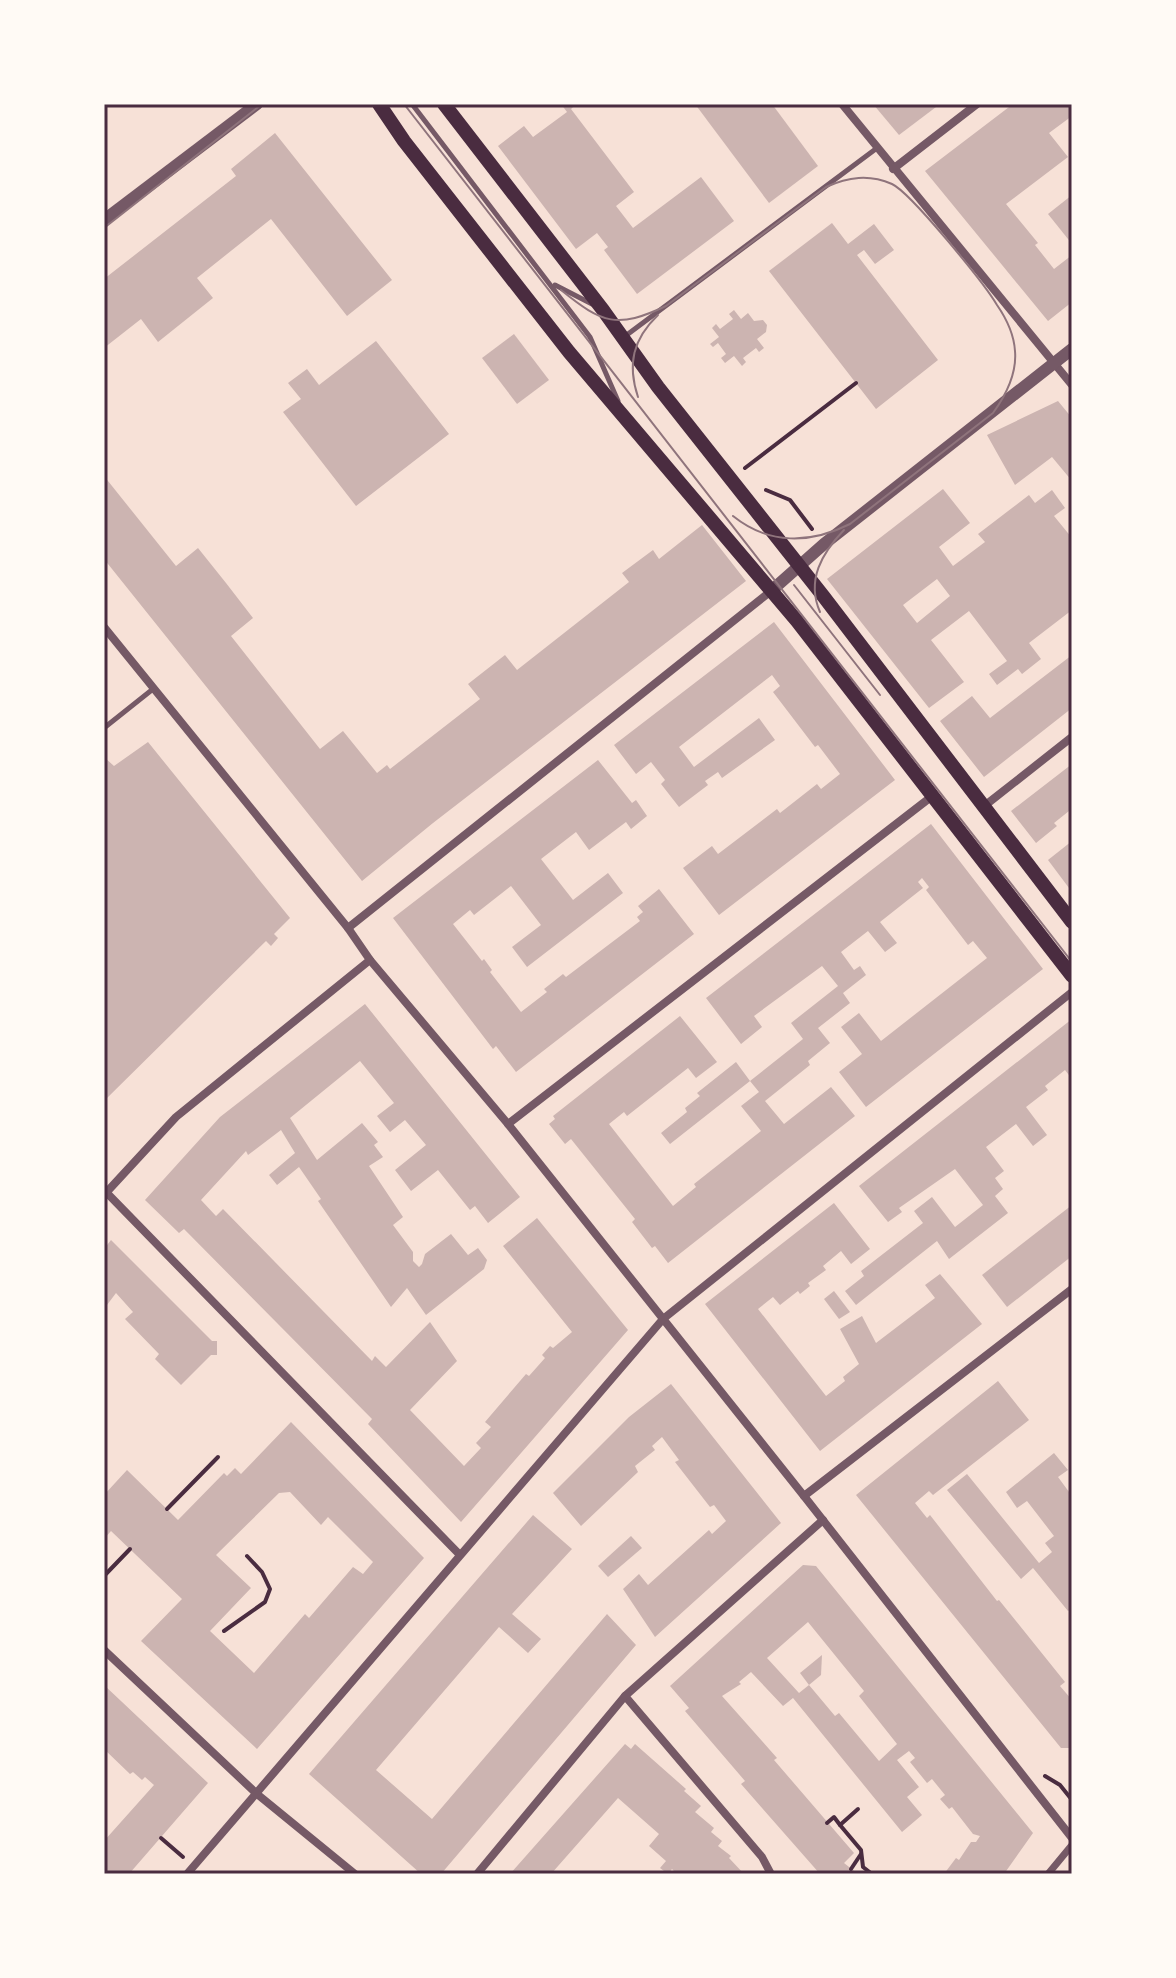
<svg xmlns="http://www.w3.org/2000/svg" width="1176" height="1978" viewBox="0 0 1176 1978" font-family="Poppins,sans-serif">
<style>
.building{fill:#ccb4b1;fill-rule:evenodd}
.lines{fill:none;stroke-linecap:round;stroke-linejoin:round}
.path{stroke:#4a2c40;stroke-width:4}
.service{stroke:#755966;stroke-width:5}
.pedestrian{stroke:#755966;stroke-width:7}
.minor{stroke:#755966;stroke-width:8}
.tertiary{stroke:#755966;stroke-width:12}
.secondary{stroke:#4a2c40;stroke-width:14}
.tram{stroke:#8f747c;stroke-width:2}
.neatline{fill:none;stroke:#4a2c40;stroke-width:3}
</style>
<rect width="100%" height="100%" fill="#f7e1d7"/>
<g class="building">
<polygon points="561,104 576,104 571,109 634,192 616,206 633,228 701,177 734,221 637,294 604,250 608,247 597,233 576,249 498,146 524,126 533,137 567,112"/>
<polygon points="695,104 772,104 818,166 769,203"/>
<polygon points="873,104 940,104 899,135"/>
<polygon points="1013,104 1072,104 1072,116 1049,133 1068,157 1006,204 1038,243 1035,245 1054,269 1072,255 1072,302 1048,321 925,171"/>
<polygon points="275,133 392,280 347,316 271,219 197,278 213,298 158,342 141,319 104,348 104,279 236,176 231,169"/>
<polygon points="1072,195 1072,244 1048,214"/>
<polygon points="832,223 848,244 874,224 894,250 875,264 864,250 857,255 938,360 876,409 769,271"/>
<polygon points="734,310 741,319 748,313 754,321 763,320 767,325 766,332 757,339 764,348 759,352 756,348 743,358 746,362 742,366 734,356 725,363 721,358 726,354 718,343 713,347 710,344 719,337 712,328 716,324 720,329 733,319 729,314"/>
<polygon points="514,334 549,380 517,404 482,358"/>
<polygon points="376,341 449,434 356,506 283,412 301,399 288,383 307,369 319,385"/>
<polygon points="1058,401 1072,418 1072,481 1052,457 1015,485 987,435"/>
<polygon points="104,476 176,566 198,548 226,583 253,618 231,636 320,749 343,731 377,773 387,765 390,769 480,699 468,684 505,655 517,670 629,582 622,573 653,550 659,559 702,525 746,581 433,823 362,881 104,559"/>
<path d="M943 489 970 523 939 547 953 566 985 542 978 534 1029 495 1035 503 1052 490 1065 508 1054 516 1072 538V610L1029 643 1041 659 1022 674 1018 669 997 685 989 674 1007 661 969 611 931 640 964 682 929 708 827 579ZM937 579 950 596 917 623 903 605Z"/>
<polygon points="774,622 895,780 719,915 683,868 712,846 718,854 777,809 780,813 817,784 821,789 840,774 818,745 815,747 773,692 780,686 772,675 679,747 694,767 759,718 775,740 722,778 718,772 705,781 708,785 679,807 661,784 665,780 651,762 636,774 614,745"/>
<polygon points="1072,655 1072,708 984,777 940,721 972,696 990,718"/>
<polygon points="148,742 290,918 274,934 278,938 271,946 266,941 104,1101 104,757 114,766"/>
<polygon points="598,760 632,803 636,800 647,816 631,829 626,822 589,850 576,832 541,859 573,900 608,873 623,893 527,967 512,947 541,925 511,886 474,915 470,910 453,924 482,961 484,959 492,970 490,972 521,1012 547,992 544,989 563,974 566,977 640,921 637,917 643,912 638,906 659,889 694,934 516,1072 496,1046 493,1049 393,918"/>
<polygon points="1072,764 1072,815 1069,811 1054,823 1057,826 1036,843 1011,811"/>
<polygon points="931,824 1043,969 866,1107 839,1072 862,1054 841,1027 859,1013 881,1041 987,958 973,941 968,945 926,890 929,887 922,878 918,882 923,888 880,922 897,943 885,952 868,931 841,952 854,970 860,966 866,975 843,993 850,1003 818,1028 830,1043 808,1061 810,1065 765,1101 784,1124 831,1087 855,1116 668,1263 655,1246 652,1248 632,1222 635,1219 571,1139 565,1144 549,1124 555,1119 553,1116 680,1016 717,1062 696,1078 688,1068 627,1116 624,1112 609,1124 673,1206 696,1187 694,1184 761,1131 741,1106 759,1092 750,1081 803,1039 791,1023 838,986 822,966 754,1016 762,1027 741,1044 706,998"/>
<polygon points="1072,841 1072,892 1048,860"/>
<polygon points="365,1004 520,1197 488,1223 475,1206 470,1210 438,1170 411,1191 395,1170 426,1145 405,1120 390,1132 377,1116 394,1103 360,1061 290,1118 317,1160 362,1123 378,1142 374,1145 383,1157 369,1166 403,1217 393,1225 413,1252 413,1261 419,1267 422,1264 425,1254 451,1234 468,1255 478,1248 487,1260 484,1269 426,1315 407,1288 391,1307 318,1201 321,1199 299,1167 277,1185 269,1175 295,1153 281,1130 248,1155 246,1151 201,1200 216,1216 223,1209 372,1361 375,1356 386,1367 430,1322 457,1361 410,1410 464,1466 481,1448 476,1443 491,1427 485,1422 526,1374 529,1376 545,1358 542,1355 550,1346 553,1348 572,1332 503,1246 537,1218 628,1330 461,1522 368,1424 372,1419 184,1229 179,1233 145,1200 220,1117"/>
<polygon points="1072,1019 1072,1079 1065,1070 1045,1086 1048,1090 1026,1107 1047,1135 1033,1146 1016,1124 986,1147 1004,1171 995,1178 1003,1189 995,1196 1008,1213 949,1259 937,1241 856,1305 845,1291 864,1276 861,1271 923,1223 914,1211 932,1197 955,1227 983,1205 955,1169 899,1208 902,1212 888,1222 859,1186"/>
<polygon points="736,1062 750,1081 670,1144 661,1133 687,1112 685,1108 700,1096 697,1093"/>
<polygon points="834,1203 870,1249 851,1264 841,1251 823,1266 826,1270 808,1283 810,1286 800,1294 798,1291 780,1305 773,1297 758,1309 826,1396 845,1381 843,1377 859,1364 840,1329 862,1316 876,1343 935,1298 925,1285 940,1274 982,1324 820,1451 705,1304"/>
<polygon points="1072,1205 1072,1256 1007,1307 982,1275"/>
<polygon points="111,1240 212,1341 217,1341 217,1355 211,1355 181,1385 155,1359 159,1354 125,1319 133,1312 116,1293 104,1309 104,1249"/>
<polygon points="834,1291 850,1312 839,1319 824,1299"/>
<polygon points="998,1381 1029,1420 933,1495 929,1491 915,1503 927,1518 930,1515 997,1601 999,1600 1065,1682 1060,1686 1072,1700 1072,1748 1061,1748 856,1495"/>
<polygon points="671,1384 781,1523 655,1637 623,1589 639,1574 648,1585 709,1530 712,1534 726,1521 714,1505 710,1507 675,1462 679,1460 662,1437 652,1446 655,1450 635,1466 638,1472 581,1526 553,1493 629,1417"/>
<path d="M291 1422 424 1558 257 1749 141 1641 182 1599 111 1531 104 1539V1495L127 1470 178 1520 224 1473 227 1476 235 1468 241 1474ZM290 1492 321 1525 328 1517 373 1562 363 1574 353 1567 309 1618 305 1614 254 1673 210 1631 251 1588 216 1555 279 1493Z"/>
<polygon points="1054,1453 1068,1470 1058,1477 1072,1496 1072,1608 1068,1611 1033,1568 1021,1579 947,1490 967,1474 1039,1563 1052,1552 1045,1543 1054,1536 1027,1501 1017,1508 1006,1492"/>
<polygon points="533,1515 572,1549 512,1614 541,1639 528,1653 499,1627 376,1770 432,1819 607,1614 636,1645 441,1874 421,1874 309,1774"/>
<polygon points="631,1536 642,1548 608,1577 598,1566"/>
<path d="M803 1565 816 1566 1033 1833 1004 1874H944L956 1858 959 1860 971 1842H976L980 1836 973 1834 952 1807 949 1809 940 1799 945 1795 932 1779 927 1783 910 1762 915 1758 909 1751 897 1760 919 1787 907 1797 922 1815 902 1832 793 1698 783 1706 751 1672 739 1682 741 1684 722 1696 777 1758 774 1760 854 1853 844 1863 858 1874H820L741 1784 745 1781 685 1711 689 1708 670 1686ZM808 1622 864 1691 859 1696 897 1744 879 1761 839 1713 835 1716 809 1685 799 1693 767 1658Z"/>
<polygon points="822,1655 821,1675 809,1685 800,1673"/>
<polygon points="104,1685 208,1783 129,1874 104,1874 104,1841 154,1785 145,1777 142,1780 133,1772 130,1774 104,1749"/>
<polygon points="625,1744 631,1749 635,1744 686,1789 684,1791 701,1806 695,1812 714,1828 711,1832 722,1841 718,1846 731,1856 729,1858 744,1874 677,1874 672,1869 668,1874 660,1868 666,1861 649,1846 659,1834 618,1798 551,1874 510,1874"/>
</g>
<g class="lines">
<g class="path">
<polyline points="745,468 856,383"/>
<polyline points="766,490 790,500 812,529"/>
<polyline points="167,1509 218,1457"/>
<polyline points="104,1576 130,1549"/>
<polyline points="224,1631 265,1602 270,1589 262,1572 247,1556"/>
<polyline points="1045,1776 1060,1785 1072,1800"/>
<polyline points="858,1809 840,1825 861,1850 863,1867 872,1874"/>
<polyline points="827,1823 834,1817 840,1825"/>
<polyline points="161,1838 183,1857"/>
<polyline points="851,1869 861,1854"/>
</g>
<g class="service">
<polyline points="412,104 590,337 618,401"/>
<polyline points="555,285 592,304"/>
<polyline points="624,337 877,148"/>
<polyline points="104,728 153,689"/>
</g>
<polyline class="pedestrian" points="1048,1874 1072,1845"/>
<g class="minor">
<polyline points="842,104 1072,385"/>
<polyline points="893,169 977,104"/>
<polyline points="104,627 348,928 370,960 508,1124 804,1496 1072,1838"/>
<polyline points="983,807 1072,737"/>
<polyline points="348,928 771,591"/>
<polyline points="508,1124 931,797"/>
<polyline points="106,1192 459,1554"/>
<polyline points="104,1195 176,1117 370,960"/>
<polyline points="804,1496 1072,1289"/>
<polyline points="104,1650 257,1794 355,1874"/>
<polyline points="625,1696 762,1857 771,1874"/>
<polyline points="187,1874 663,1319 1072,992"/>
<polyline points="477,1874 625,1696 823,1520"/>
</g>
<g class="tertiary">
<polyline points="104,220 257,104"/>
<polyline points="771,591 824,544 1072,349"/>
</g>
<g class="secondary">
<polyline points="379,104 404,141 569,352 797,621 1072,976"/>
<polyline points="444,104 603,310 658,387 824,597 1072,922"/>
</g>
<g class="tram">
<polyline points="404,104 1072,962"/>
<polyline points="104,228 262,104"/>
<path d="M561 290C603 324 617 329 666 306L826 187C848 177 869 174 892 184 911 193 984 283 997 305 1006 318 1014 335 1015 351 1017 374 1006 395 993 413L850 524C810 544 769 545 733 516"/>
<path d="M638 397C627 364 633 339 658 315"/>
<polyline points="794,585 880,695"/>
<path d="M820 612C806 580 822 553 844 530"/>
</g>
</g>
<rect width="1176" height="1978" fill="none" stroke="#fffaf5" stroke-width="212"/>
<rect x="106" y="106" width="964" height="1766" class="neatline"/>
</svg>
